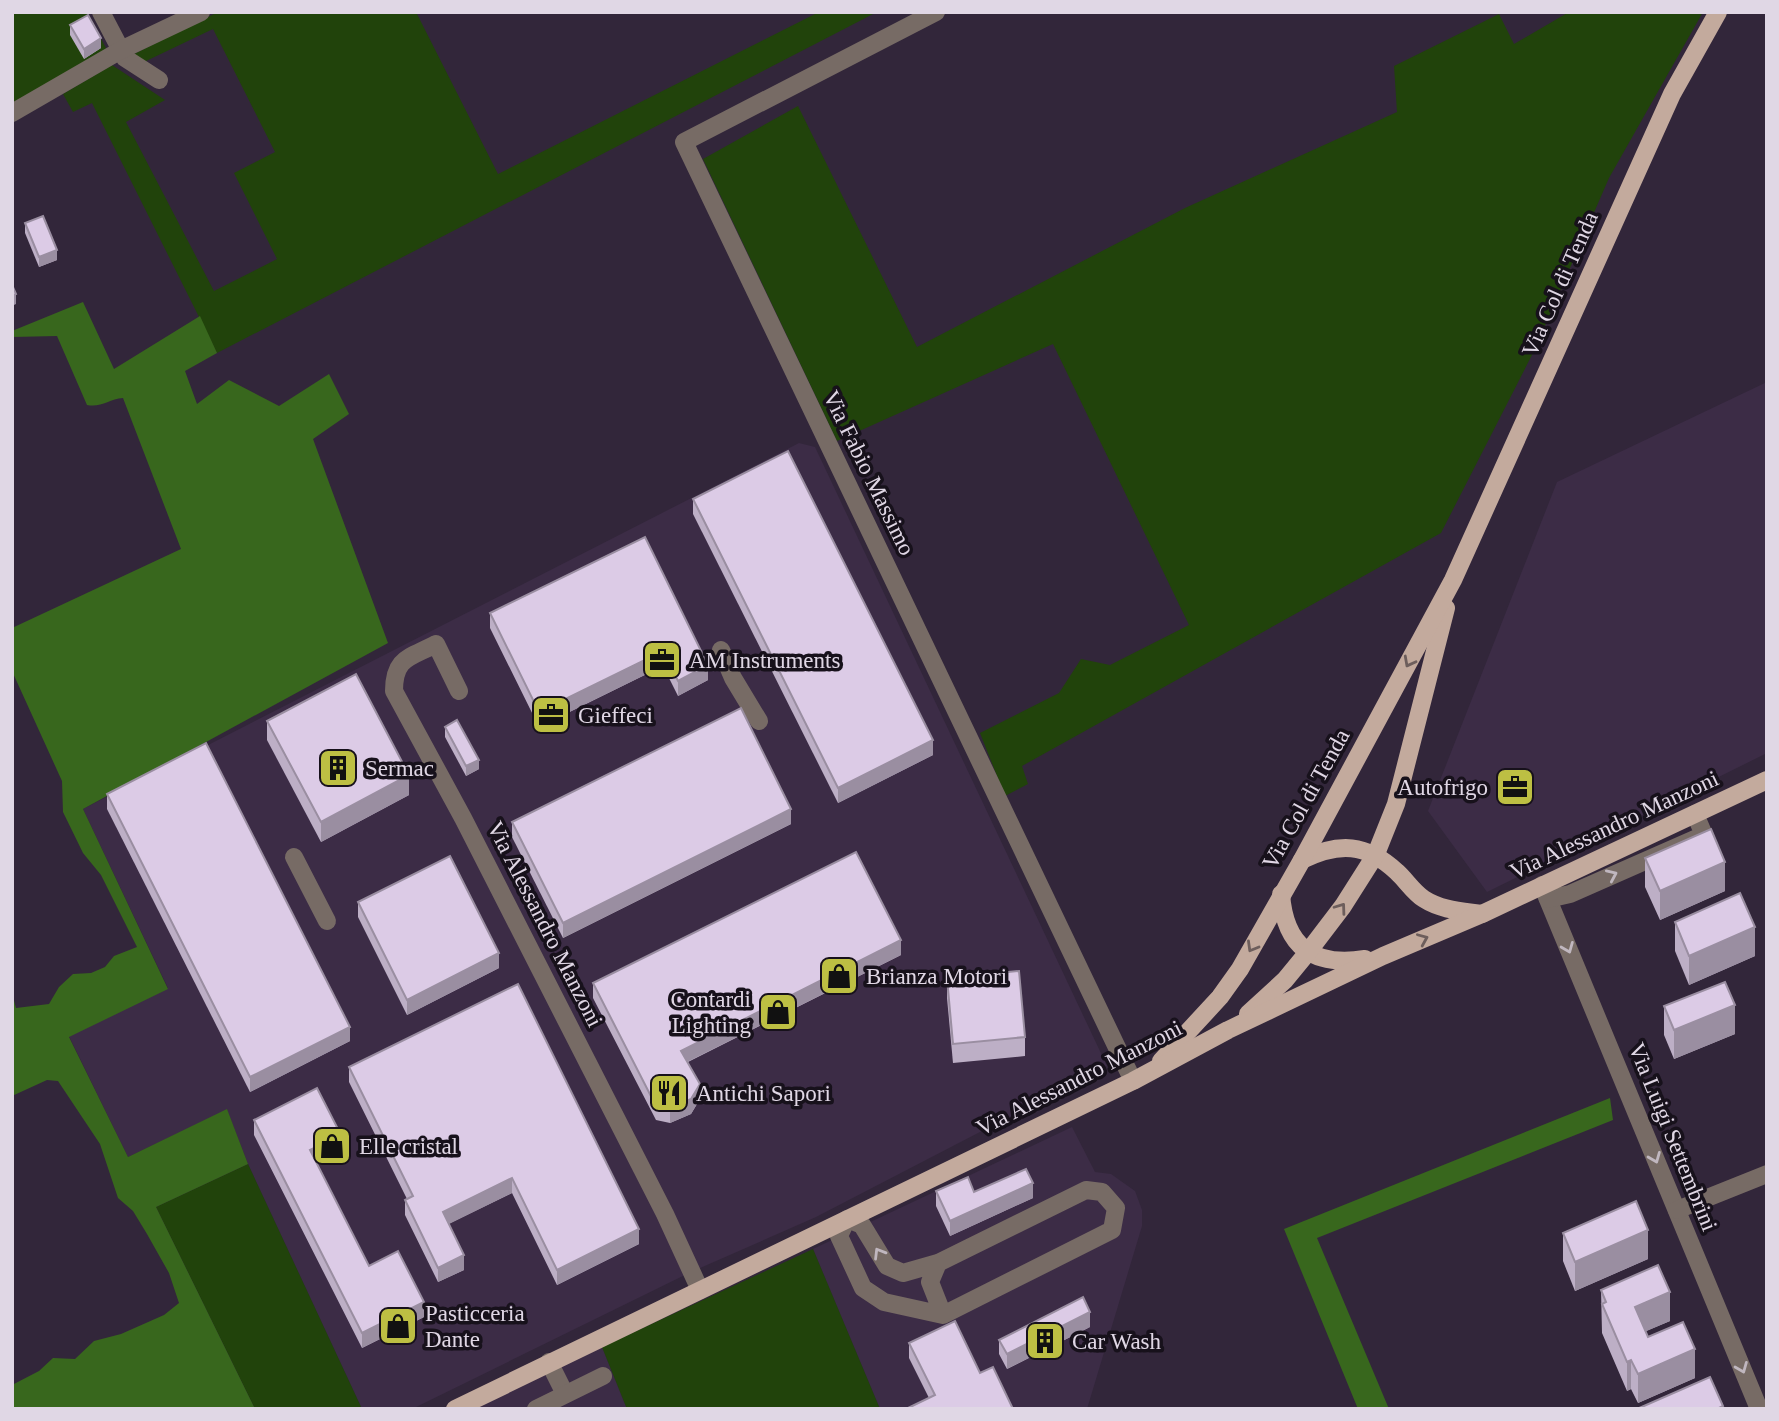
<svg xmlns="http://www.w3.org/2000/svg" width="1779" height="1421" viewBox="0 0 1779 1421" font-family="Georgia,serif">
<style>
.built{fill:#3c2c46}
.green{fill:#21430b}
.forest{fill:#38671d}
.lines{fill:none;stroke-linecap:round;stroke-linejoin:round}
.minor{stroke:#776b65;stroke-width:18}
.major{stroke:#c3aa9d;stroke-width:18}
.wall{fill:#bdafc6}
.shaded-wall{fill:#9a8ea1}
.building{fill:#dccbe6;stroke:#9a8ea1;stroke-width:2}
.oneway{stroke:#6d5e5c}
.oneway2{stroke:#c0b7bf}
.labels{text-anchor:middle;dominant-baseline:central;stroke-width:7;stroke-linejoin:round;paint-order:stroke}
.street-label{font-size:23px;fill:#e0d7e5;stroke:#17111b}
.poi-label{font-size:23px;fill:#e0d7e5;stroke:#17111b;text-anchor:start}
</style>
<rect width="100%" height="100%" fill="#32263a"/>
<g class="built">
<polygon points="1767,382 1767,753 1487,892 1428,811 1557,482"/>
<polygon points="799,443 815,447 1107,1066 816,1217 691,1272 412,1409 362,1409 248,1164 227,1110 128,1157 69,1036 168,988 83,809"/>
<polygon points="1072,1127 1095,1172 1111,1174 1135,1191 1142,1210 1142,1226 1087,1409 880,1409 813,1249"/>
<polygon points="602,1347 627,1409 473,1409"/>
</g>
<g class="green">
<polygon points="12,12 87,12 108,52 12,106"/>
<polygon points="218,12 416,12 498,174 819,12 877,12 217,353 92,103 73,112 63,94 112,65 165,100 126,122 214,291 277,259 234,173 275,152 213,29 144,62 132,55"/>
<polygon points="1569,12 1703,12 1609,178 1534,351 1441,533 1022,766 1028,784 1005,796 980,733 1059,693 1081,659 1110,665 1189,625 1053,344 837,441 703,159 798,106 917,347 1185,208 1397,112 1394,66 1499,14 1514,44"/>
<polygon points="248,1164 362,1409 255,1409 156,1207"/>
<polygon points="813,1249 880,1409 627,1409 602,1347"/>
</g>
<g class="forest">
<path d="M83 302 114 369 200 316 217 353 185 371 197 404 229 380 279 406 329 374 349 414 313 439 388 643 83 809 168 989 69 1037 128 1157 227 1109 248 1164 156 1207 255 1409H14L12 1385 39 1371 53 1358 75 1359 94 1341 121 1334 164 1315 179 1303 169 1273 147 1234 133 1211 118 1198 100 1144 58 1081 47 1080 12 1096V993L16 1008 49 1004 59 987 73 974 91 973 105 967 114 956 137 947 101 875 83 853 63 812 62 781 12 671V628L181 549 123 398C109 399 101 408 87 405L57 336 12 337V331Z"/>
<polygon points="1610,1098 1613,1120 1317,1238 1389,1409 1358,1409 1284,1229"/>
</g>
<g class="lines">
<g class="minor">
<polyline points="101,12 125,58 159,80"/>
<polyline points="936,12 684,142 1133,1081"/>
<polyline points="12,113 121,50 201,12"/>
<polyline points="721,650 733,678 759,721"/>
<path d="M459 691 436 644C410 658 394 657 394 691L463 818 665 1214 700 1290"/>
<polyline points="294,857 327,921"/>
<polyline points="1542,885 1759,1409"/>
<polyline points="1548,899 1570,894 1704,835 1695,814"/>
<polyline points="1677,1210 1767,1174"/>
<polyline points="938,1263 930,1282 943,1315 1112,1230 1116,1208 1102,1192 1086,1190 938,1263 903,1273 887,1266 862,1225 847,1219 839,1236 863,1288 884,1302 943,1315"/>
<polyline points="549,1362 565,1394"/>
<polyline points="536,1409 603,1376"/>
</g>
<g class="major">
<path d="M1302 860C1339 842 1366 843 1397 872 1406 880 1413 892 1424 899 1441 910 1462 911 1482 914"/>
<path d="M1281 894C1285 947 1313 967 1365 959"/>
<polyline points="1248,1014 1285,980 1308,952 1343,906 1376,854 1396,804 1446,608"/>
<polyline points="1161,1061 1220,997 1240,969 1302,860 1453,580 1672,94 1718,12"/>
<polyline points="455,1409 1133,1081 1228,1030 1383,956 1482,914 1767,780"/>
</g>
</g>
<g class="wall">
<polygon points="70,25 101,48 84,59 70,35"/>
<polygon points="25,223 57,260 39,267 25,233"/>
<polygon points="693,499 933,755 838,803 693,514"/>
<polygon points="645,537 708,680 678,696 663,666 539,727 490,628 490,613"/>
<polygon points="267,721 409,795 321,842 267,740"/>
<polygon points="445,727 479,769 466,776 445,737"/>
<polygon points="107,794 350,1041 250,1092 107,809"/>
<polygon points="512,822 791,824 563,938 512,837"/>
<polygon points="1645,858 1725,891 1660,920 1645,887"/>
<polygon points="358,902 499,968 407,1015 358,917"/>
<polygon points="1675,922 1755,956 1689,985 1675,951"/>
<polygon points="901,955 688,1062 700,1099 691,1114 670,1123 656,1120 593,998 593,983"/>
<polygon points="947,978 1025,1037 1025,1056 953,1063 947,998"/>
<polygon points="1664,1006 1735,1034 1674,1059 1664,1035"/>
<polygon points="349,1067 639,1244 557,1285 512,1193 448,1224 464,1270 438,1282 405,1215 405,1200 407,1199 349,1082"/>
<polygon points="254,1120 341,1150 316,1162 369,1266 424,1317 362,1348 254,1135"/>
<polygon points="936,1191 974,1192 1033,1198 950,1236 936,1206"/>
<polygon points="1563,1233 1648,1259 1575,1291 1563,1261"/>
<polygon points="1601,1290 1670,1321 1646,1331 1648,1337 1695,1378 1638,1403 1631,1389 1627,1391 1602,1333"/>
<polygon points="1090,1327 1007,1369 999,1354 999,1340"/>
<polygon points="909,1343 980,1373 929,1398 909,1358"/>
</g>
<g class="shaded-wall">
<polygon points="101,38 101,48 84,59 84,49"/>
<polygon points="57,250 57,260 39,267 39,257"/>
<polygon points="16,294 16,304 12,306 12,296"/>
<polygon points="663,651 663,666 539,727 539,712"/>
<polygon points="708,665 708,680 678,696 678,681"/>
<polygon points="933,740 933,755 838,803 838,788"/>
<polygon points="479,760 479,769 466,776 466,766"/>
<polygon points="409,775 409,795 321,842 321,822"/>
<polygon points="791,809 791,824 563,938 563,923"/>
<polygon points="1725,862 1725,891 1660,920 1660,891"/>
<polygon points="1755,927 1755,956 1689,985 1689,956"/>
<polygon points="901,940 901,955 681,1065 681,1051"/>
<polygon points="499,953 499,968 407,1015 407,1000"/>
<polygon points="1735,1005 1735,1034 1674,1059 1674,1030"/>
<polygon points="350,1027 350,1041 250,1092 250,1077"/>
<polygon points="700,1084 700,1099 691,1114 670,1123 670,1108"/>
<polygon points="341,1135 341,1150 310,1165 310,1150"/>
<polygon points="512,1178 512,1193 443,1227 443,1212"/>
<polygon points="1033,1183 1033,1198 950,1236 950,1221"/>
<polygon points="639,1229 639,1244 557,1285 557,1270"/>
<polygon points="1648,1230 1648,1259 1575,1291 1575,1262"/>
<polygon points="464,1255 464,1270 438,1282 438,1268"/>
<polygon points="1670,1292 1670,1321 1635,1336 1635,1307"/>
<polygon points="424,1302 424,1317 362,1348 362,1333"/>
<polygon points="1090,1312 1090,1327 1007,1369 1007,1354"/>
<polygon points="1695,1349 1695,1378 1638,1403 1638,1374"/>
<polygon points="1631,1360 1631,1389 1627,1391 1627,1362"/>
</g>
<g class="building">
<polygon points="88,15 101,38 84,49 70,25"/>
<polygon points="43,216 57,250 39,257 25,223"/>
<polygon points="12,285 16,294 12,296"/>
<polygon points="788,451 933,740 838,788 693,499"/>
<polygon points="645,537 708,665 678,681 663,651 539,712 490,613"/>
<polygon points="356,674 409,775 321,822 267,721"/>
<polygon points="741,708 791,809 563,923 512,822"/>
<polygon points="457,720 479,760 466,766 445,727"/>
<polygon points="206,743 350,1027 250,1077 107,794"/>
<polygon points="1711,829 1725,862 1660,891 1645,858"/>
<polygon points="856,852 901,940 681,1051 700,1084 691,1099 670,1108 656,1106 593,983"/>
<polygon points="450,856 499,953 407,1000 358,902"/>
<polygon points="1740,893 1755,927 1689,956 1675,922"/>
<polygon points="1019,971 1025,1037 953,1044 947,978"/>
<polygon points="1725,982 1735,1005 1674,1030 1664,1006"/>
<polygon points="518,984 639,1229 557,1270 512,1178 443,1212 464,1255 438,1268 405,1200 413,1196 349,1067"/>
<polygon points="317,1088 341,1135 310,1150 369,1266 398,1251 424,1302 362,1333 254,1120"/>
<polygon points="1026,1169 1033,1183 950,1221 936,1191 968,1177 974,1192"/>
<polygon points="1636,1201 1648,1230 1575,1262 1563,1233"/>
<polygon points="1658,1265 1670,1292 1635,1307 1648,1337 1683,1322 1695,1349 1638,1374 1631,1360 1627,1362 1602,1304 1606,1302 1601,1290"/>
<polygon points="1083,1297 1090,1312 1007,1354 999,1340"/>
<polygon points="955,1321 980,1373 993,1367 1013,1409 906,1409 935,1395 909,1343"/>
<polygon points="1710,1377 1723,1406 1717,1409 1637,1409"/>
</g>
<defs><path id="oneway-chevron" d="M-2-3.5L2.5 0L-2 3.5" fill="none" stroke-width="1.6" stroke-linecap="round" stroke-linejoin="round" transform="scale(1.75)"/></defs>
<g class="oneway">
<use href="#oneway-chevron" transform="translate(1409 662) rotate(118)"/>
<use href="#oneway-chevron" transform="translate(1341 908) rotate(-54)"/>
<use href="#oneway-chevron" transform="translate(1423 939) rotate(-23)"/>
<use href="#oneway-chevron" transform="translate(1252 947) rotate(120)"/>
</g>
<g class="oneway2">
<use href="#oneway-chevron" transform="translate(1612 875) rotate(-24)"/>
<use href="#oneway-chevron" transform="translate(1568 948) rotate(68)"/>
<use href="#oneway-chevron" transform="translate(1655 1158) rotate(68)"/>
<use href="#oneway-chevron" transform="translate(879 1253) rotate(-121)"/>
<use href="#oneway-chevron" transform="translate(1742 1368) rotate(68)"/>
</g>
<defs>
<symbol id="office-square" viewBox="-11 -11 22 22"><rect x="-9" y="-9" width="18" height="18" rx="4" fill="#bdbf43" stroke="#17111b"/><path d="M-6-3h4V-5.5h4V-3h4V5H-6ZM-1-4.5V-3h2v-1.5ZM-6 0V1H6V0Z" fill="#111"/></symbol>
<symbol id="building-square" viewBox="-11 -11 22 22"><rect x="-9" y="-9" width="18" height="18" rx="4" fill="#bdbf43" stroke="#17111b"/><path d="M-4-6H4V6H1V3H-1V6H-4ZM-2.5-4.3h1.7v1.8h-1.7ZM.8-4.3h1.7v1.8H.8ZM-2.5-1h1.7V.8h-1.7ZM.8-1h1.7V.8H.8Z" fill="#111"/></symbol>
<symbol id="shop-square" viewBox="-11 -11 22 22"><rect x="-9" y="-9" width="18" height="18" rx="4" fill="#bdbf43" stroke="#17111b"/><path d="M-5-2.5h2.3a2.7 3.5 0 0 1 5.4 0H5L5.5 6h-11ZM-1.5-2.5h3a1.5 2.3 0 0 0-3 0Z" fill="#111"/></symbol>
<symbol id="restaurant-square" viewBox="-11 -11 22 22"><rect x="-9" y="-9" width="18" height="18" rx="4" fill="#bdbf43" stroke="#17111b"/><path d="M-5-6h1v4h1v-4h1v4h1v-4h1v5L-1.5 .5V6h-2V.5L-5-1ZM5-6V6H3V1.5H1.5Q1.5-4 5-6Z" fill="#111"/></symbol>
</defs>
<g fill-rule="evenodd">
<use href="#office-square" x="640" y="638" width="44" height="44"/>
<use href="#office-square" x="529" y="693" width="44" height="44"/>
<use href="#building-square" x="316" y="746" width="44" height="44"/>
<use href="#office-square" x="1493" y="765" width="44" height="44"/>
<use href="#shop-square" x="817" y="954" width="44" height="44"/>
<use href="#shop-square" x="756" y="990" width="44" height="44"/>
<use href="#restaurant-square" x="647" y="1071" width="44" height="44"/>
<use href="#shop-square" x="310" y="1124" width="44" height="44"/>
<use href="#shop-square" x="376" y="1304" width="44" height="44"/>
<use href="#building-square" x="1023" y="1319" width="44" height="44"/>
</g>
<g class="labels">
<g class="street-label">
<text transform="translate(1560 284) rotate(-66)">Via Col di Tenda</text>
<text transform="translate(869 473) rotate(64)">Via Fabio Massimo</text>
<text transform="translate(1306 799) rotate(-61)">Via Col di Tenda</text>
<text transform="translate(1614 825) rotate(-25)">Via Alessandro Manzoni</text>
<text transform="translate(545 924) rotate(63)">Via Alessandro Manzoni</text>
<text transform="translate(1079 1078) rotate(-27)">Via Alessandro Manzoni</text>
<text transform="translate(1673 1137) rotate(68)">Via Luigi Settembrini</text>
</g>
<g class="poi-label">
<text x="689" y="660">AM Instruments</text>
<text x="578" y="715">Gieffeci</text>
<text x="365" y="768">Sermac</text>
<text x="1488" y="787" text-anchor="end">Autofrigo</text>
<text x="866" y="976">Brianza Motori</text>
<text x="751" y="999" text-anchor="end">Contardi<tspan x="751" dy="26">Lighting</tspan></text>
<text x="696" y="1093">Antichi Sapori</text>
<text x="359" y="1146">Elle cristal</text>
<text x="425" y="1313">Pasticceria<tspan x="425" dy="26">Dante</tspan></text>
<text x="1072" y="1341">Car Wash</text>
</g>
</g>
<rect width="1779" height="1421" fill="none" stroke="#e0d7e5" stroke-width="28"/>
</svg>
